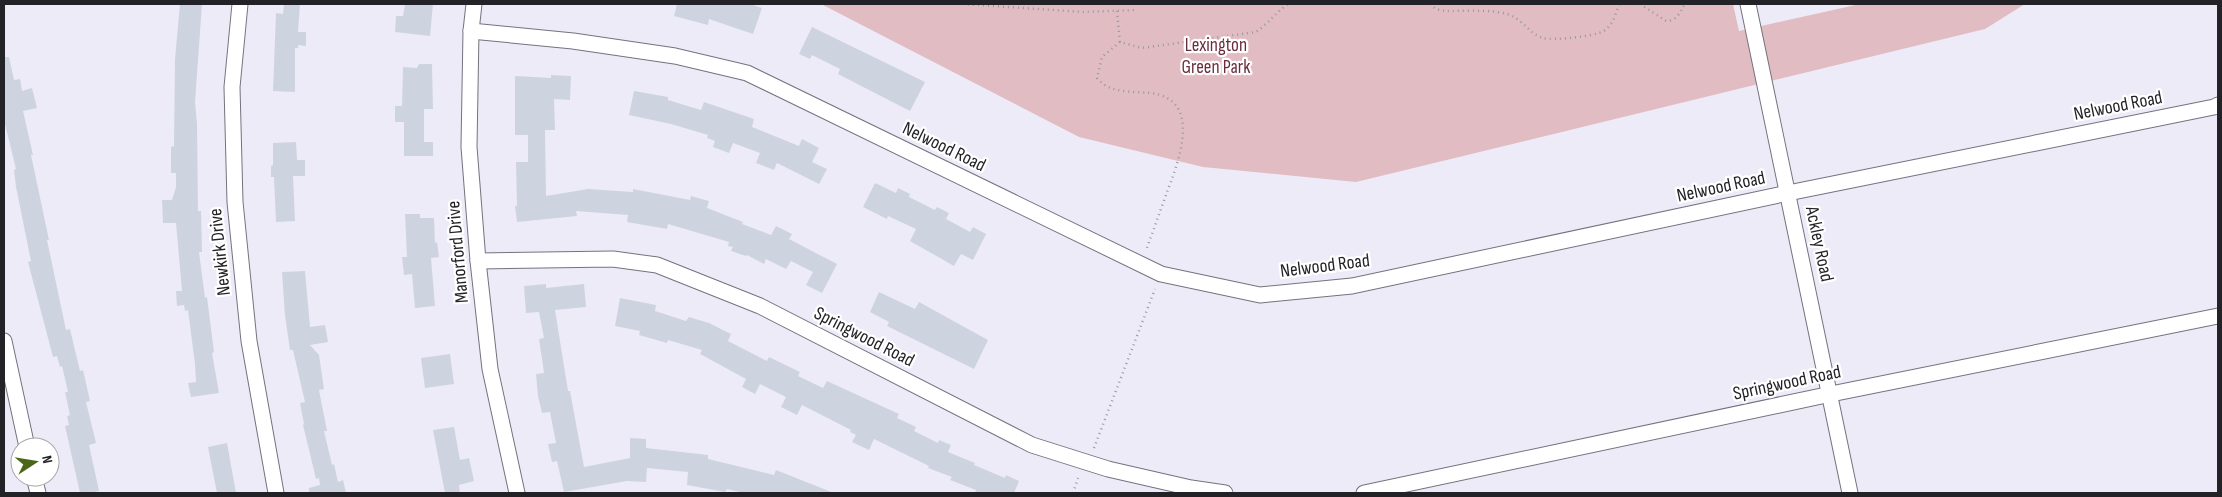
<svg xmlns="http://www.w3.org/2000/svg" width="2222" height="497" viewBox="0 0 2222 497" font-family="'Sofia Sans Condensed',sans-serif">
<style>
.green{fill:#e2bcc3}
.building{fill:#cdd4e0}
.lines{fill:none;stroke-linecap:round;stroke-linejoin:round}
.minor-casing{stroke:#75727e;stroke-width:17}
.path{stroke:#9997a0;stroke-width:2.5;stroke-dasharray:1 4;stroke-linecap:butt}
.minor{stroke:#fff;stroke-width:15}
.labels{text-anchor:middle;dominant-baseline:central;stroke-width:4.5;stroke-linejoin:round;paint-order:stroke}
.park-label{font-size:19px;fill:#6a2d3e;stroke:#fff}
.street-label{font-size:19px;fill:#232227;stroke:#fff}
</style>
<rect width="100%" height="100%" fill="#eeebf8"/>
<polygon class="green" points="821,4 1733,4 1739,31 1860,4 2025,4 1985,29 1356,182 1203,167 1079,137"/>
<g class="building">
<polygon points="180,4 202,4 195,102 197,124 198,211 201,211 202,252 199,252 205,298 207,297 214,352 212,353 219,393 191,397 188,383 196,382 195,364 188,310 185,311 184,305 177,306 176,291 182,291 176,223 163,223 162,200 172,200 176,187 176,173 171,173 171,147 174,146 175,59"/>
<polygon points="284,4 300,4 298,32 306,32 306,46 298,45 298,48 295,48 295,92 273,91 276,13 283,14"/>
<polygon points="405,4 433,4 430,36 395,32 396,16 403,16"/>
<polygon points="677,4 750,4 762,8 753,34 709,19 708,25 674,16"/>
<polygon points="812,27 925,82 910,111 838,74 840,69 812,55 810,59 799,54"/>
<polygon points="4,57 9,57 14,80 20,79 22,91 32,88 37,108 23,111 33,155 31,155 49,240 47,240 66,330 70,329 80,371 83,370 90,401 86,402 96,443 89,445 99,491 89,493 80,493 65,426 69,425 67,416 70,415 65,392 68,392 62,366 60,367 57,356 53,357 28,262 31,261 16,187 14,170 16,169 4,120"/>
<polygon points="419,64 432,64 433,109 424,109 424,142 433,142 433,156 404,156 404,122 395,122 395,106 402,106 403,67 417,68"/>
<polygon points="551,75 571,76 570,100 554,99 555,130 545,130 546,196 588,189 633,192 633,189 690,200 691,196 709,201 707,208 743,222 742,224 771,235 776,226 792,234 789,239 837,264 822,293 806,285 813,272 791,261 786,269 766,259 764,264 747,255 746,256 731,251 733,247 728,246 729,242 668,224 667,229 627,222 628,215 576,211 577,216 517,222 515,206 517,206 516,162 528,162 528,135 515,135 515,76 551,78"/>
<polygon points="634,91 668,97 668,100 701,110 704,102 754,119 752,127 799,146 802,139 819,148 812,162 827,169 819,184 777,163 774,170 756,163 760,153 733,143 729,153 713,147 715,141 707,138 708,135 671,124 629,115"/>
<polygon points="296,142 297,160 305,160 305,176 293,176 295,221 276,222 274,177 271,177 271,166 273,165 273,143"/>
<polygon points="875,183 896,193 898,188 910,194 909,197 935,210 937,207 949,213 946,219 970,232 973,227 986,234 973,260 961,254 954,266 910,241 916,229 888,216 887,219 863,207"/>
<polygon points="405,214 420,214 420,218 434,218 435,243 437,242 439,257 431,258 435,306 415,308 412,274 404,275 402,257 407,257"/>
<polygon points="305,271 310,327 325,325 328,342 310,345 319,355 324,389 319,390 327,431 324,431 332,465 334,464 338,482 343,480 346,493 309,493 309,488 320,485 319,478 316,479 303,425 304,424 300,403 305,402 293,350 290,350 285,316 282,272"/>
<polygon points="546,284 546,288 584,284 586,307 555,310 568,391 570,391 584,467 630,458 630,438 646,439 646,448 708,455 708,459 774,475 776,470 834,493 744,493 727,489 725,492 687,485 688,472 647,468 646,482 627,481 564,492 557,461 552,462 548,444 556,443 550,412 542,413 538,396 536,374 544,373 539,339 544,338 539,312 526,313 524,286"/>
<polygon points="879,292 915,309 919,302 988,340 974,369 887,326 889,322 870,312"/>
<polygon points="620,298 656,305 655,311 686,321 689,317 709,323 731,334 728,341 767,361 769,357 800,372 798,376 823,388 827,381 899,414 897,418 916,427 914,431 938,443 939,440 951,445 948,452 975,463 974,465 1005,478 1006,475 1019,481 1014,493 975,493 976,490 950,480 952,477 928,468 929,466 874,439 869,450 852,442 856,435 850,432 851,430 802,405 797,415 781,407 786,397 760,384 755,394 742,387 746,379 700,354 702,350 668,340 667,343 639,335 640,331 615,326"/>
<polygon points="450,354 454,384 425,388 421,358"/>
<polygon points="454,427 460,460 469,458 474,481 459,485 460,493 445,493 433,430"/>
<polygon points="227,443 236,493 217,493 208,447"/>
</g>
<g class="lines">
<defs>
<g id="minor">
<polyline points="240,4 232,87 235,202 249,341 276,493"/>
<polyline points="474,4 471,31 469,147 478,261 490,369 517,493"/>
<polyline points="1748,4 1850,493"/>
<polyline points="471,31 573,41 675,56 747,73 1161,274 1260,295 1352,286 1788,193 2214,107 2218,105"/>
<polyline points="478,261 613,259 657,265 760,306 1032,445 1108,469 1191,488 1225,493"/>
<polyline points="4,341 27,447"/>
<polyline points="34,477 38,493"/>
<polyline points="1364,493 1831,394 2218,316"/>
</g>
</defs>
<use href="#minor" class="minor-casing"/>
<g class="path">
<polyline points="963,4 1083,12 1136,10"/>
<path d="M1430 4 1436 9 1445 11C1465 11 1488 9 1507 14 1522 18 1529 34 1543 38 1553 41 1596 36 1604 31 1613 25 1616 13 1619 4"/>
<path d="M1640 4 1666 21C1677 21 1680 12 1685 4"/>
<path d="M1117 11 1120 42 1142 48 1256 32C1268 24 1276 12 1288 4"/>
<path d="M1120 42 1102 57 1097 78C1110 94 1132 91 1150 93 1205 99 1177 165 1166 195 1159 214 1153 232 1146 250"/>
<polyline points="1094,448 1155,289"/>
<polyline points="1073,493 1078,478"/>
</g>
<use href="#minor" class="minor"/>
</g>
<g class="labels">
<g class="park-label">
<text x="1216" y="45">Lexington<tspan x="1216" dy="22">Green Park</tspan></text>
</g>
<g class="street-label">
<text transform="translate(2118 106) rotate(-11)">Nelwood Road</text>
<text transform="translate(944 147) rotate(26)">Nelwood Road</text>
<text transform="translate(1721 187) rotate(-12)">Nelwood Road</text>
<text transform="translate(1819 244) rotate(78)">Ackley Road</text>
<text transform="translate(220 252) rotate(-96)">Newkirk Drive</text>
<text transform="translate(458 252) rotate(-95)">Manorford Drive</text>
<text transform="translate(1325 266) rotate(-7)">Nelwood Road</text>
<text transform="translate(864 337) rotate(27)">Springwood Road</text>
<text transform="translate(1787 383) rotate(-12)">Springwood Road</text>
</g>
</g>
<rect width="2222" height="497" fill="none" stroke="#232227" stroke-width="10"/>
<g transform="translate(35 462) rotate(78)"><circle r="24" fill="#ffffff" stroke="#a7a7a9"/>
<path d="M0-4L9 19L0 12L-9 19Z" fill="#4b6618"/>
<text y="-8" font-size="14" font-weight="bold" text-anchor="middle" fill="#232227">N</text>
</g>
</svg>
